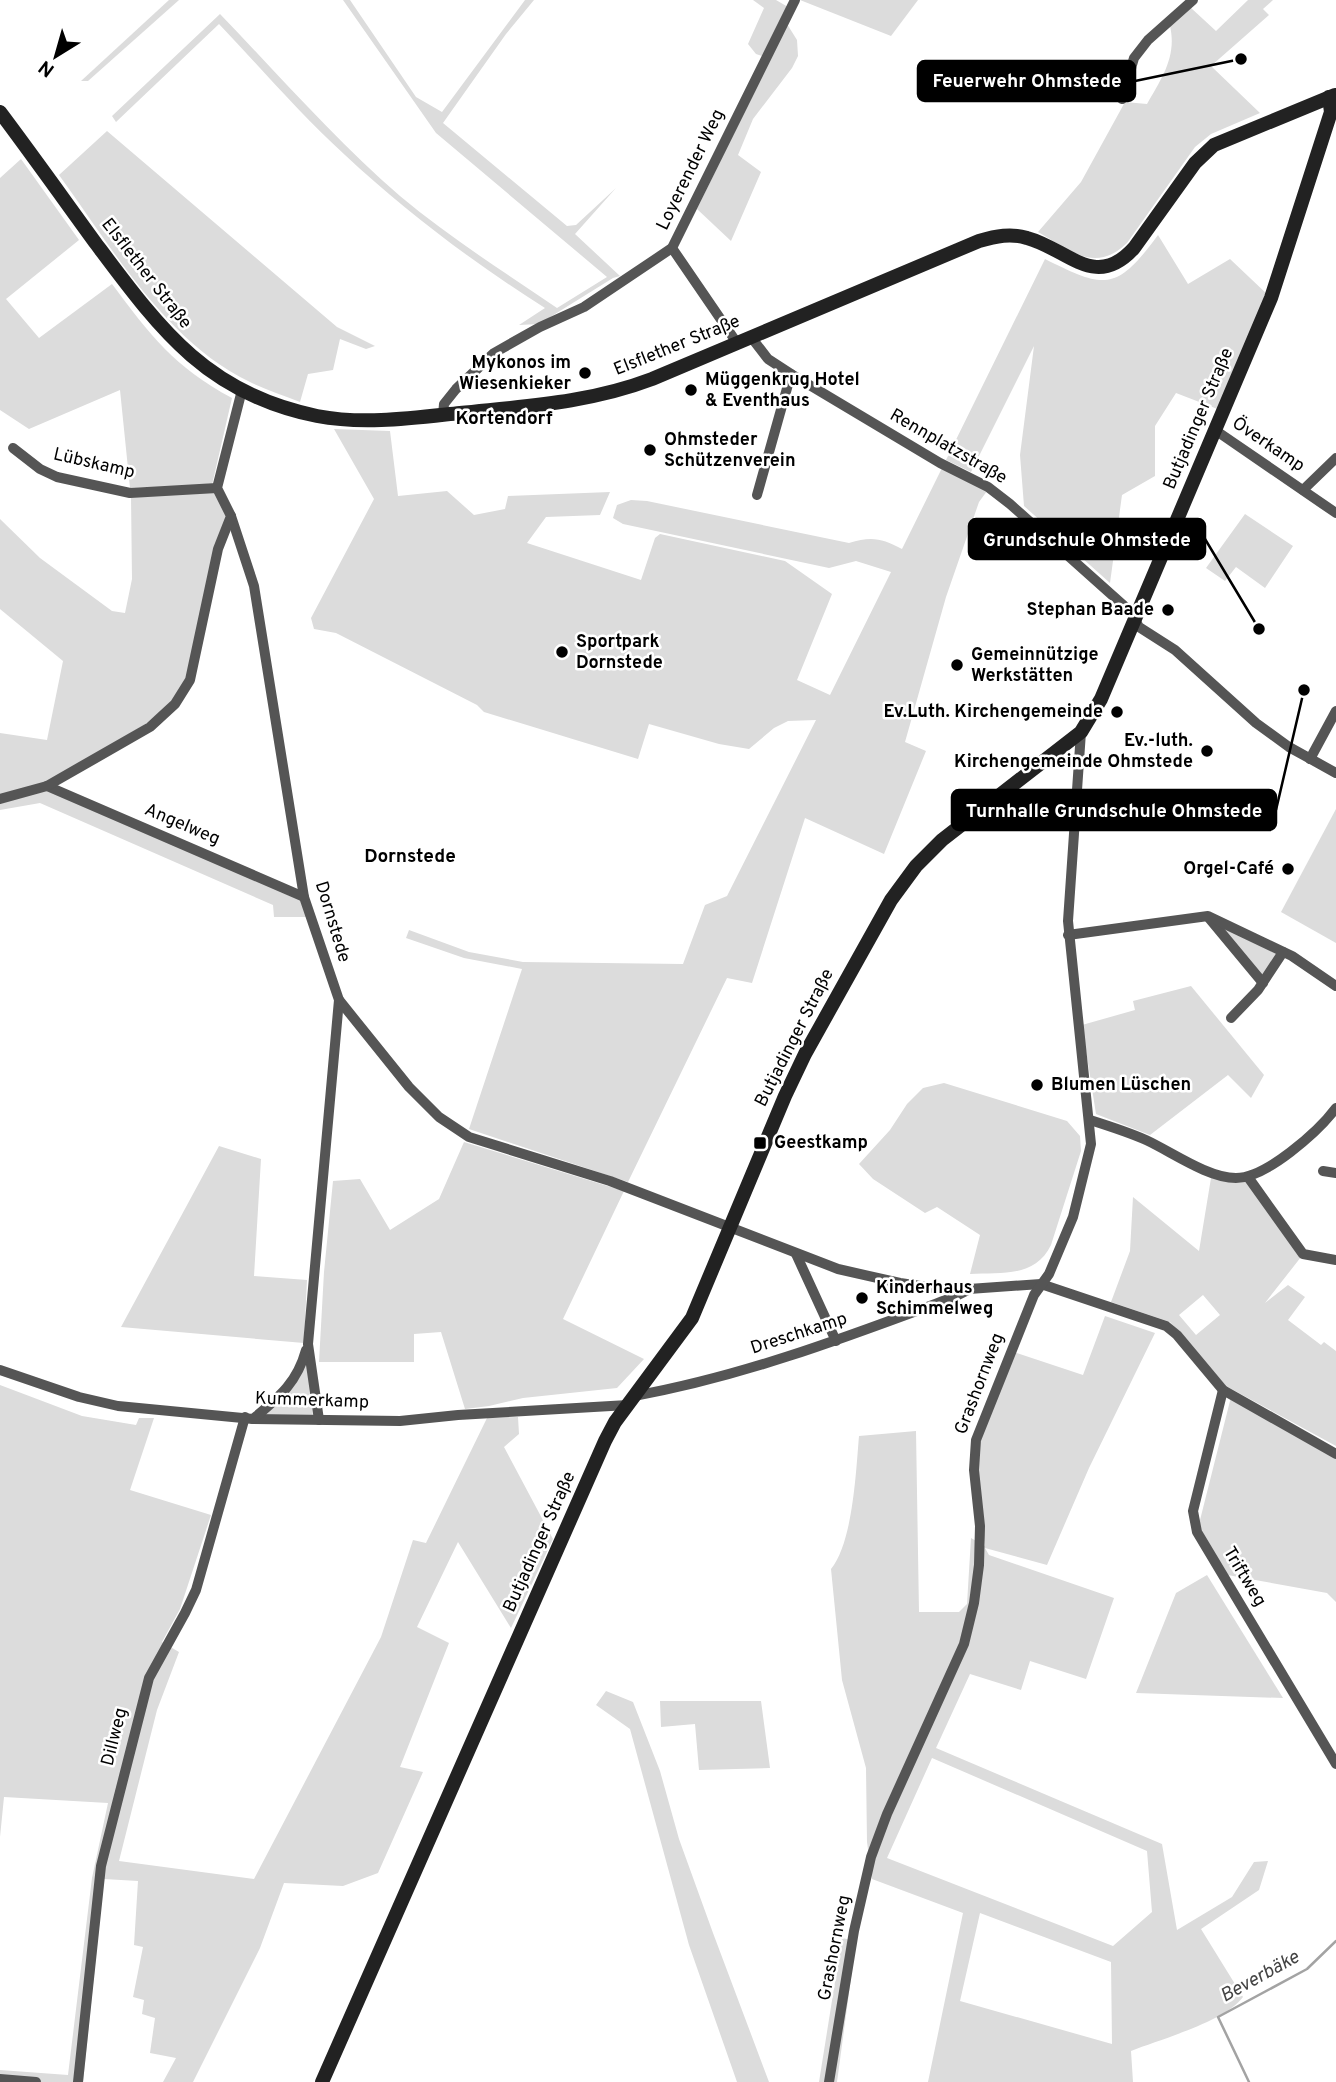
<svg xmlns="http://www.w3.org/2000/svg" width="1336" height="2082" viewBox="0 0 1336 2082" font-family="Overpass,sans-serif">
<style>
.green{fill:#dcdcdc;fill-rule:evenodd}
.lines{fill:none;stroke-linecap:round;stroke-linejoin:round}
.stream{stroke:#a3a3a3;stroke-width:2.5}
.street{stroke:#555;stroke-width:10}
.secondary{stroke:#222;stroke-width:14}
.poi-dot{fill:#000;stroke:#fff;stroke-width:2.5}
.labels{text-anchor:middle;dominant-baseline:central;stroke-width:5;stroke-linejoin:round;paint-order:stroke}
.street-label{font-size:18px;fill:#000;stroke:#fff}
.poi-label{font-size:18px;font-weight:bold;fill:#000;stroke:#fff;text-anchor:start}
.neighbourhood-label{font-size:19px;font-weight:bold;fill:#000;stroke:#fff}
.water-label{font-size:19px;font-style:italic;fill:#444;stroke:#fff}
.leader{fill:none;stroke:#000;stroke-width:2.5}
.callout-dot{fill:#000;stroke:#fff;stroke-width:2.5}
.callout{fill:#000;stroke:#000;stroke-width:2.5}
.callout-label{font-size:19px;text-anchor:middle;font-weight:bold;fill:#fff}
</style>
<rect width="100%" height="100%" fill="#fff"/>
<g class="green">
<polygon points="169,0 179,0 88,81 81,81"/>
<path d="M343 0H350L416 97 442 112 525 0H534L506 34 443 123 567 226 576 225 616 188 575 234 620 276 613 278 539 324 519 325 545 308C474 263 406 212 345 155 300 114 260 67 219 24L116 122 112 116 220 14C278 74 337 142 400 196 449 237 504 272 557 308L607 277 436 133Z"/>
<polygon points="753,0 776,0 788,7 762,56 756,54 748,44 764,8"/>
<polygon points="800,0 918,0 891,36"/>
<path d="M1248 0H1273L1263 9 1269 15 1211 66 1260 113 1211 134 1195 147 1127 243C1095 274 1070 250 1038 232L1081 182 1125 102 1147 104C1162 78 1177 56 1170 26L1190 7 1216 31Z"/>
<polygon points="787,24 797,40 798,56 792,68 753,119 738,155 761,172 731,241 697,209"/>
<path d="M107 131 337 327 375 346 366 349 340 339 333 370 308 374 300 402C283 395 266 390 250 382 166 342 112 248 59 175Z"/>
<path d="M21 159 79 240 6 299 39 338 112 284C150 335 174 367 232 398L212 485 130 488 120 390 29 429 0 410V178Z"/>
<path d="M1158 235 1188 284 1230 259 1268 295 1220 410 1176 393 1155 426V476L1122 495 1110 583 1024 506 1020 455 1034 346 971 472 946 460 1045 259C1105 289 1116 292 1158 235Z"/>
<path d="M334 429 390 431 398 496 447 491 474 515 505 509 508 496 610 492 600 515 546 517 527 543 641 580 655 538 660 534 785 561 832 594 797 680 830 695 891 572 856 561 829 568 623 524 613 518 617 505 631 500 647 501 849 543C871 536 882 538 902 549L942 468 987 491 979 502 946 597 905 742 926 751 884 854 805 818 752 983 727 978 628 1182 469 1129 522 969 464 958 406 938 409 930 469 952 523 962 683 964 705 905 727 896 816 720 788 721 774 728 749 749 719 744 649 724 638 759 484 712 477 705 336 633 314 629 311 618 374 499Z"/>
<polygon points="214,491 227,516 186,678 171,703 144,725 45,784 0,795 0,733 47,740 63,661 0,609 0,519 40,558 112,611 125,613 132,579 131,496"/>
<polygon points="1245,514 1293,546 1265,588 1236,567 1225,581 1206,568"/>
<polygon points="46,789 301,898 307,917 274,917 273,905 40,803 0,810 0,801"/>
<polygon points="1336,809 1336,943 1281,912"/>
<polygon points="1220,926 1278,954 1262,976"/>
<polygon points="1191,986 1264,1075 1251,1098 1228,1075 1150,1135 1096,1114 1082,1025 1135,1010 1133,1001"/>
<path d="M944 1083 1067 1121 1080 1136 1081 1151 1051 1245C1035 1278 1001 1272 970 1274L980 1235 937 1207 925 1213 873 1179 859 1164 890 1130 907 1104 923 1088Z"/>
<polygon points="464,1142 624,1191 563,1319 644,1359 617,1388 523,1398 489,1406 465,1409 441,1332 414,1334 414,1362 319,1362 324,1272 333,1181 360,1179 390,1230 439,1199"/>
<polygon points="219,1146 261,1159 254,1276 307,1280 304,1343 121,1327"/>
<path d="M1211 1178 1247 1181 1301 1257 1265 1303 1288 1285 1305 1297 1288 1320 1321 1345 1324 1342 1336 1351V1446L1226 1386 1170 1322 1111 1302 1130 1251 1133 1197 1199 1251ZM1203 1295 1220 1315 1196 1335 1179 1315Z"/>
<path d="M1105 1316 1155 1333 1089 1468 1047 1565 985 1548 989 1555 1114 1598 1086 1679 1030 1661 1021 1690 970 1674 936 1748 1162 1844 1177 1930 1232 1897 1254 1862 1268 1861 1259 1890 1201 1929 1243 1997C1224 2022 1161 2039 1131 2051L1133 2082H928L963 1913 872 1879 867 1842 866 1768 842 1680 831 1569C853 1542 856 1471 859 1436L916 1431 919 1612H959L967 1604 971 1538 985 1546 977 1458 983 1430 1014 1352 1083 1375ZM932 1758 1147 1851 1152 1912 1113 1946 887 1858ZM980 1913 1111 1962 1112 2044 960 2001Z"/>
<polygon points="308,1359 313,1417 261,1416"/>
<polygon points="0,1385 82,1416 136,1425 139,1418 154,1418 130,1490 211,1515 180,1609 162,1642 179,1652 157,1710 119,1861 254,1879 381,1637 413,1540 426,1543 487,1418 518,1417 519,1434 504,1447 553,1539 511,1628 458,1542 417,1627 449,1643 400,1767 423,1772 378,1873 343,1886 284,1883 260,1948 193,2082 163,2082 176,2058 150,2053 155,2018 142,2014 144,2000 133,1997 143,1947 134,1945 138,1881 104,1879 83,2082 0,2082 0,2070 68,2075 92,1878 108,1803 4,1797 0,1837"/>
<polygon points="1231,1397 1336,1455 1336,1602 1327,1593 1222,1574 1197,1532"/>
<polygon points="1207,1575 1283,1698 1136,1693 1176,1593"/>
<polygon points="606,1691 633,1702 660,1771 679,1839 713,1933 769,2082 737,2082 689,1945 630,1729 596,1705"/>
<polygon points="660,1701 761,1701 770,1768 699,1770 695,1724 661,1727"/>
<polygon points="842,1938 856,1941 837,2082 819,2082"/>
</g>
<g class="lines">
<polyline class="stream" points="1249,2082 1218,2017 1307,1969 1336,1941"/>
<g class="street">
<polyline points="1122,99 1134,58 1148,40 1193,0"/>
<polyline points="672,248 737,343"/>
<polyline points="751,337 768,359 791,374 940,463 988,487 1010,504 1131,612 1139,627 1175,650 1256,723 1289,747 1336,773"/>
<polyline points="443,415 444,404 456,389 494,353 540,327 584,307 672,248 795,0"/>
<polyline points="1215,430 1336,513"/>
<polyline points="13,448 40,469 57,477 130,493 217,488"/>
<polyline points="1303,490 1336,458"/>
<polyline points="757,495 791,374"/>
<polyline points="231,516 254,586 304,897 339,1000 308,1344 319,1420"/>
<polyline points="1310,759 1336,711"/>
<polyline points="47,786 304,897"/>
<polyline points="0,799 47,786 150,727 175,704 190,680 218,549 231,516 217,488 242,390"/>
<polyline points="1209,918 1263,983"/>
<polyline points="1068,935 1208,916 1292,956 1336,986"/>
<polyline points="339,1000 409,1087 439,1117 469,1137 610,1181 838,1269 900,1283 934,1288 969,1289 1041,1284 1166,1326 1177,1335 1223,1390 1336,1454"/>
<polyline points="1231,1018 1258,990 1283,952"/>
<path d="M1090 1120C1109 1126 1128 1132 1146 1140 1172 1152 1208 1178 1236 1178 1266 1178 1318 1132 1336 1108"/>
<polyline points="1323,1171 1336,1173"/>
<polyline points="1248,1177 1303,1254 1336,1260"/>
<polyline points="796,1254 836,1341"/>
<polyline points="0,1370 79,1397 118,1406 253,1419 400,1421 458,1415 628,1405"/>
<polyline points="1223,1390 1193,1511 1197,1532 1336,1764"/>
<path d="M634 1396C745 1376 849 1336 954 1297L968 1290"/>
<path d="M253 1419C279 1397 297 1383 306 1350"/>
<polyline points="0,2079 36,2082"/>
<polyline points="78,2082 101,1866 149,1678 185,1613 196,1590 245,1417"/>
<polyline points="829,2082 854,1931 871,1857 887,1814 964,1644 974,1603 979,1565 980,1526 974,1470 976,1440 1034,1295 1049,1274 1073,1217 1091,1144 1068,921 1081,732"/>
</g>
<g class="secondary">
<path d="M0 112C33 156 65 201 97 245 160 329 207 394 317 416 364 425 413 418 460 413 527 406 589 403 652 379L979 241C996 236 1011 233 1027 238 1068 249 1095 291 1134 248L1195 163 1214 145 1335 95"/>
<polyline points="322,2082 605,1441 615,1422 692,1318 785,1096 805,1054 891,900 916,866 942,840 1081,732 1101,699 1271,298 1331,112 1329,97"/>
</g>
</g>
<g class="poi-dot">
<circle cx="585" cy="373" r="7"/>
<circle cx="691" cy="390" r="7"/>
<circle cx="650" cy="450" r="7"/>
<circle cx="1168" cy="610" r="7"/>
<circle cx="562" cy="652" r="7"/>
<circle cx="957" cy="665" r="7"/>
<circle cx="1117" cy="712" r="7"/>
<circle cx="1207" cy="751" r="7"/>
<circle cx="1288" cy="869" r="7"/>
<circle cx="1037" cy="1085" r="7"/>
<rect x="753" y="1136" width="14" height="14" rx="3.5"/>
<circle cx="862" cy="1298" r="7"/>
</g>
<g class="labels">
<g class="street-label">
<text transform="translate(691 170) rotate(-64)">Loyerender Weg</text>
<text transform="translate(146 274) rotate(52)">Elsflether Straße</text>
<text transform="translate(677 346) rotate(-22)">Elsflether Straße</text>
<text transform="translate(1199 419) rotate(-67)">Butjadinger Straße</text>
<text transform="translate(1268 445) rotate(34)">Överkamp</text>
<text transform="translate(948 447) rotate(30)">Rennplatzstraße</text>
<text transform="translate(94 464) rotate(13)">Lübskamp</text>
<text transform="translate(182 825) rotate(23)">Angelweg</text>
<text transform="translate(332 922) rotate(73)">Dornstede</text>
<text transform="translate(795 1038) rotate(-63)">Butjadinger Straße</text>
<text transform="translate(799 1334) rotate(-18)">Dreschkamp</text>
<text transform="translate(980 1384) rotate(-69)">Grashornweg</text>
<text transform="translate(312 1401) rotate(2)">Kummerkamp</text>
<text transform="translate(540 1542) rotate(-66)">Butjadinger Straße</text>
<text transform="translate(1244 1577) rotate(59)">Triftweg</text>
<text transform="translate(115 1737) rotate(-76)">Dillweg</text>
<text transform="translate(835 1948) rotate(-79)">Grashornweg</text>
</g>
<g class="poi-label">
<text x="571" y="363" text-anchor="end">Mykonos im<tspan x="571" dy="21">Wiesenkieker</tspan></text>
<text x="705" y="380">Müggenkrug Hotel<tspan x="705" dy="21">&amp; Eventhaus</tspan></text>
<text x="664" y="440">Ohmsteder<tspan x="664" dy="21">Schützenverein</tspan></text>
<text x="1154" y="610" text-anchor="end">Stephan Baade</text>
<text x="576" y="642">Sportpark<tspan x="576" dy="21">Dornstede</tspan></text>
<text x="971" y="655">Gemeinnützige<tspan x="971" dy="21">Werkstätten</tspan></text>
<text x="1103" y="712" text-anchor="end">Ev.Luth. Kirchengemeinde</text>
<text x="1193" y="741" text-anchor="end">Ev.-luth.<tspan x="1193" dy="21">Kirchengemeinde Ohmstede</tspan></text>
<text x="1274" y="869" text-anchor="end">Orgel-Café</text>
<text x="1051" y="1085">Blumen Lüschen</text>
<text x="774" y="1143">Geestkamp</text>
<text x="876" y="1288">Kinderhaus<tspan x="876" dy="21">Schimmelweg</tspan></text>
</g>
<g class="neighbourhood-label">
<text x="504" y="419">Kortendorf</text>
<text x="410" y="857">Dornstede</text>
</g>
<g class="water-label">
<text transform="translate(1260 1977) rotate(-29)">Beverbäke</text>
</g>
</g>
<path class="leader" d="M1241 59L1135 81M1259 629L1205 539M1304 690L1276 810"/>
<g class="callout-dot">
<circle cx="1241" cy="59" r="7"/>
<circle cx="1259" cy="629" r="7"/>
<circle cx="1304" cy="690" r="7"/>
</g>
<g class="callout">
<rect x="918" y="61" width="217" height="40" rx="7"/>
<rect x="969" y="519" width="236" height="40" rx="7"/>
<rect x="952" y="790" width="324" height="40" rx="7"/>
</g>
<g class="callout-label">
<text x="1027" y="87">Feuerwehr Ohmstede</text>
<text x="1087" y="546">Grundschule Ohmstede</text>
<text x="1114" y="817">Turnhalle Grundschule Ohmstede</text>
</g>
<g transform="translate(56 56) rotate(217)" stroke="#ffffff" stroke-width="5" paint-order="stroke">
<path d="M0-5L12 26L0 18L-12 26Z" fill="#000000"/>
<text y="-10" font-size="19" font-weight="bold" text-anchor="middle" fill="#000000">N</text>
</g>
</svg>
